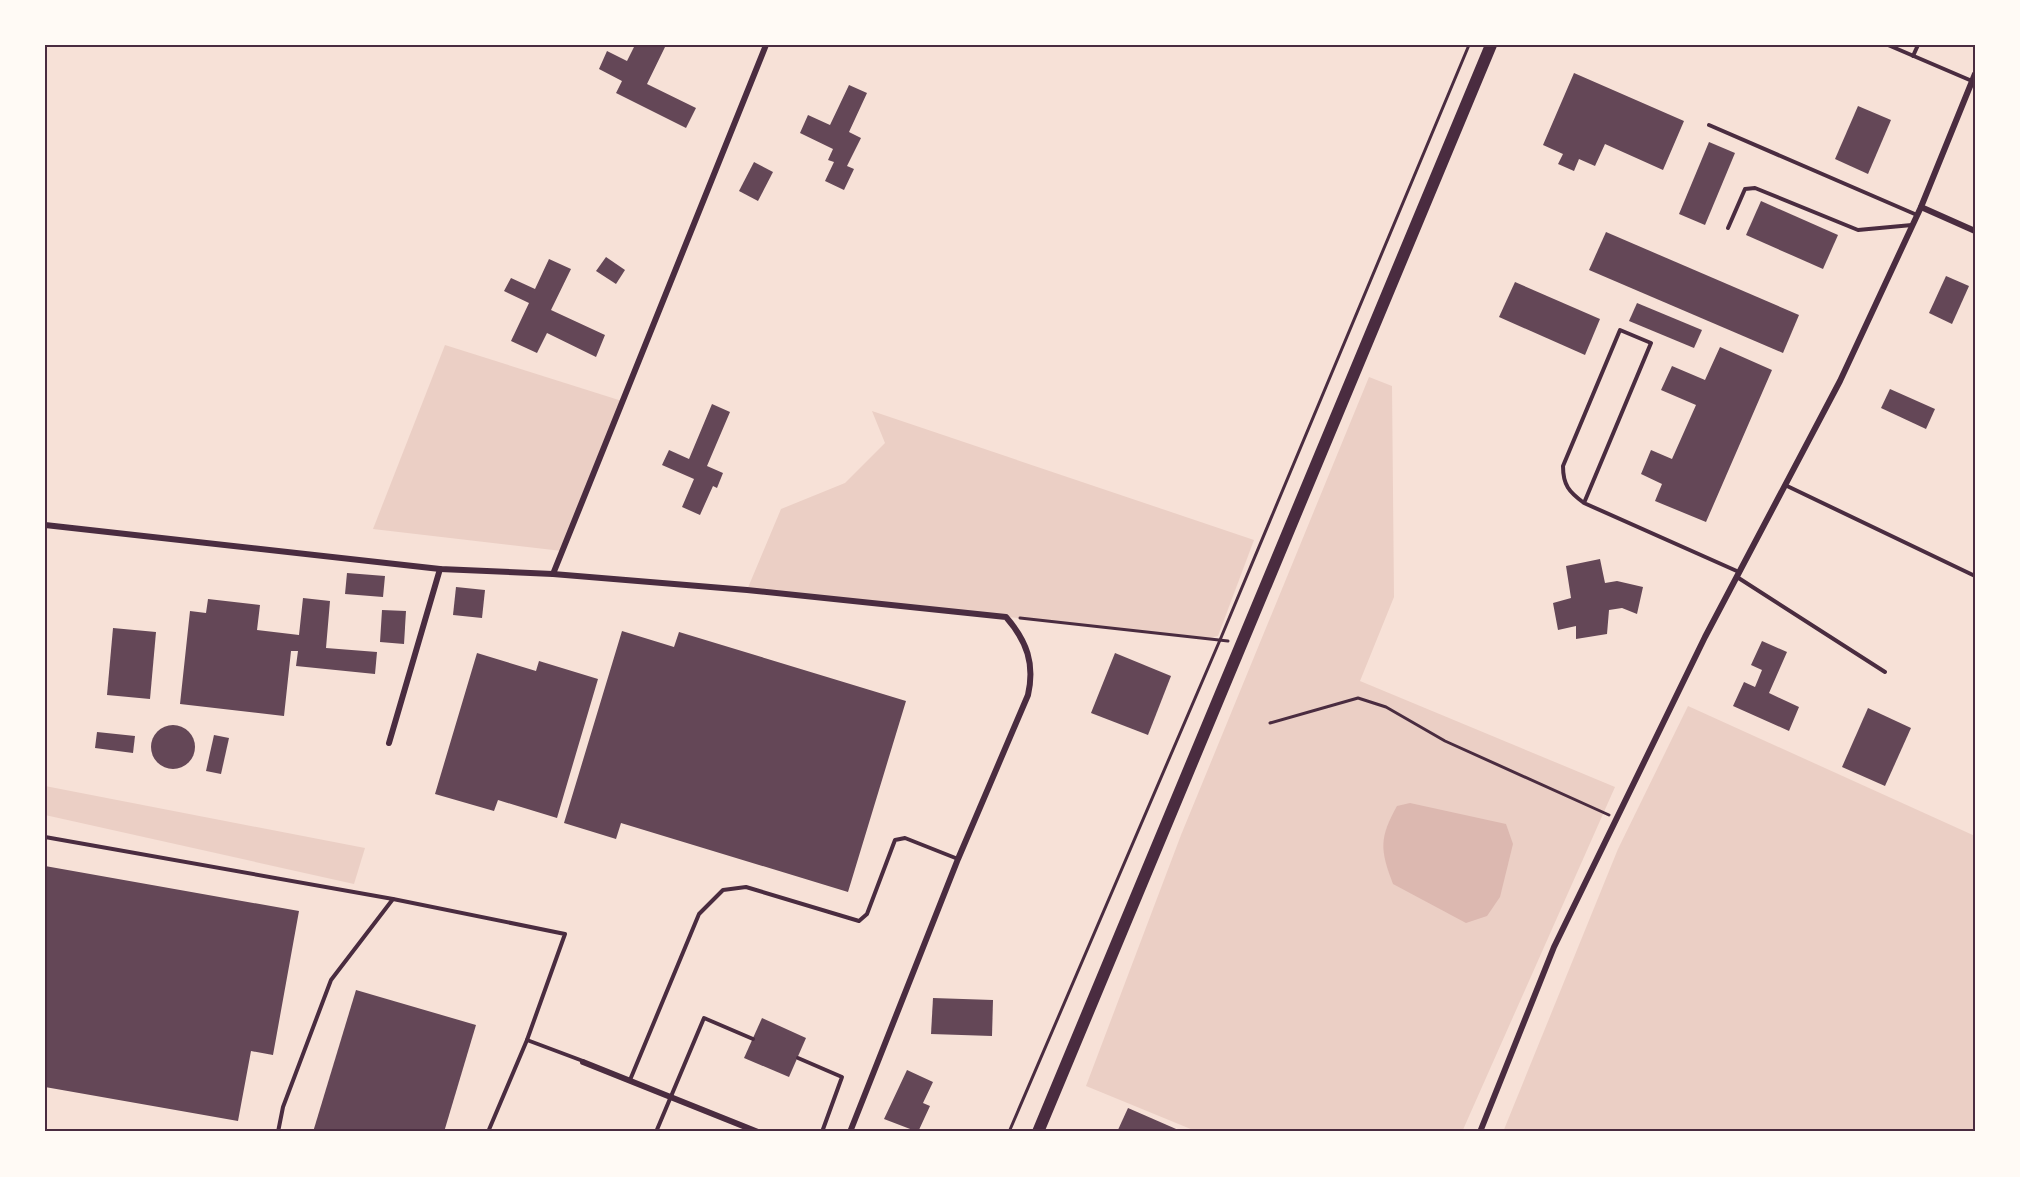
<svg xmlns="http://www.w3.org/2000/svg" width="2020" height="1177" viewBox="0 0 2020 1177" font-family="Signika,sans-serif">
<style>
.green{fill:#ebcfc5}
.water{fill:#dcb8b0}
.building{fill:#644757}
.lines{fill:none;stroke-linecap:round;stroke-linejoin:round}
.path{stroke:#4a2c40;stroke-width:3}
.service{stroke:#4a2c40;stroke-width:4}
.minor{stroke:#4a2c40;stroke-width:6}
.primary{stroke:#4a2c40;stroke-width:12}
.neatline{fill:none;stroke:#4a2c40;stroke-width:2}
</style>
<rect width="100%" height="100%" fill="#f7e1d7"/>
<g class="green">
<polygon points="445,345 622,401 562,551 373,529"/>
<polygon points="1369,377 1392,386 1394,597 1360,681 1615,787 1462,1132 1198,1132 1086,1086 1181,835"/>
<polygon points="872,411 1254,540 1218,636 1210,638 747,590 781,509 845,483 885,443"/>
<polygon points="1688,706 1975,836 1975,1132 1503,1132 1618,849"/>
<polygon points="45,786 365,848 354,884 45,815"/>
</g>
<path class="water" d="M1410 803 1506 824 1513 844 1500 897 1487 916 1466 923 1393 884C1380 850 1379 838 1397 806Z"/>
<g class="building">
<polygon points="635,45 665,47 647,84 696,108 686,128 616,93 622,81 599,69 607,51 627,61"/>
<polygon points="1574,73 1684,121 1663,170 1605,144 1595,166 1579,159 1574,171 1558,164 1563,154 1543,145"/>
<polygon points="849,85 867,93 849,132 861,138 847,166 854,169 844,190 825,181 834,162 828,160 833,149 800,133 808,115 830,125"/>
<polygon points="1858,106 1891,120 1868,174 1835,159"/>
<polygon points="1709,142 1735,153 1705,225 1679,214"/>
<polygon points="754,162 773,172 758,201 739,191"/>
<polygon points="1761,201 1838,235 1823,269 1746,235"/>
<polygon points="1606,232 1799,315 1783,353 1589,270"/>
<polygon points="606,257 625,270 616,284 596,271"/>
<polygon points="549,259 571,269 551,310 605,335 596,357 547,333 537,353 511,341 529,303 504,291 511,278 535,289"/>
<polygon points="1946,276 1969,286 1952,324 1929,313"/>
<polygon points="1515,282 1600,319 1585,355 1499,317"/>
<polygon points="1637,303 1702,330 1694,348 1629,321"/>
<polygon points="1720,347 1772,370 1706,522 1655,501 1662,484 1641,474 1651,450 1672,459 1696,405 1661,390 1672,366 1705,380"/>
<polygon points="1890,389 1935,409 1926,429 1881,408"/>
<polygon points="712,404 730,412 707,466 723,473 717,488 713,486 700,515 682,507 694,479 662,465 669,450 689,459"/>
<polygon points="1600,559 1605,583 1617,581 1643,587 1637,614 1622,608 1609,610 1607,634 1576,639 1576,626 1558,630 1553,603 1571,598 1566,566"/>
<polygon points="347,573 385,576 383,597 345,594"/>
<polygon points="456,587 485,590 482,618 453,615"/>
<polygon points="303,598 330,601 326,648 377,652 375,674 296,666 298,651 291,651 284,716 180,704 190,611 206,613 208,599 260,605 257,630 299,635"/>
<polygon points="382,610 406,611 404,644 380,642"/>
<polygon points="113,628 156,632 150,699 107,695"/>
<polygon points="622,631 674,647 679,632 906,701 848,892 621,823 616,839 564,823"/>
<polygon points="1762,641 1787,652 1769,693 1799,707 1789,731 1733,706 1744,682 1755,687 1762,670 1751,665"/>
<polygon points="477,653 536,671 539,661 598,679 557,818 498,800 494,811 435,794"/>
<polygon points="1115,653 1171,676 1148,735 1091,713"/>
<polygon points="1868,708 1911,728 1885,786 1842,767"/>
<circle cx="173" cy="747" r="22"/>
<polygon points="97,732 135,736 133,753 95,748"/>
<polygon points="214,735 229,738 221,774 206,771"/>
<polygon points="45,866 299,911 273,1055 251,1051 238,1121 45,1087"/>
<polygon points="356,990 476,1025 444,1132 313,1132"/>
<polygon points="933,998 993,1000 992,1036 931,1034"/>
<polygon points="762,1018 806,1038 789,1077 744,1058"/>
<polygon points="907,1070 933,1082 923,1103 930,1106 918,1132 884,1119"/>
<polygon points="1128,1108 1183,1132 1117,1132"/>
</g>
<g class="lines">
<g class="path">
<polyline points="1020,618 1228,641"/>
<polyline points="1270,723 1358,698 1386,707 1445,741 1609,815"/>
<polyline points="1009,1132 1220,640 1469,45"/>
</g>
<g class="service">
<polyline points="1888,45 1972,81"/>
<polyline points="1913,56 1918,45"/>
<polyline points="1709,125 1917,215"/>
<polyline points="1728,228 1745,189 1755,188 1858,230 1912,225"/>
<polyline points="1785,485 1975,576"/>
<path d="M1584 503 1651 343 1620 330 1563 466C1563 485 1569 492 1584 503L1739 572"/>
<polyline points="1737,577 1885,672"/>
<polyline points="45,837 393,899 565,934 527,1040"/>
<polyline points="798,1058 842,1077 822,1132"/>
<polyline points="630,1080 699,914 723,890 746,887 859,921 867,914 895,840 905,838 958,859"/>
<polyline points="278,1132 283,1107 331,980 393,899"/>
<polyline points="488,1132 527,1040 583,1061"/>
<polyline points="656,1132 704,1018 753,1039"/>
</g>
<g class="minor">
<polyline points="1921,207 1975,231"/>
<path d="M45 525 440 569 553 574 747 590 1006 617C1027 641 1035 664 1028 695L958 859 850 1132"/>
<polyline points="553,574 766,45"/>
<polyline points="389,743 440,569"/>
<polyline points="583,1062 758,1132"/>
<polyline points="1480,1132 1554,947 1705,637 1840,381 1921,207 1975,74"/>
</g>
<polyline class="primary" points="1038,1132 1491,45"/>
</g>
<rect width="2020" height="1177" fill="none" stroke="#fffaf5" stroke-width="93"/>
<rect x="46" y="46" width="1928" height="1084" class="neatline"/>
</svg>
